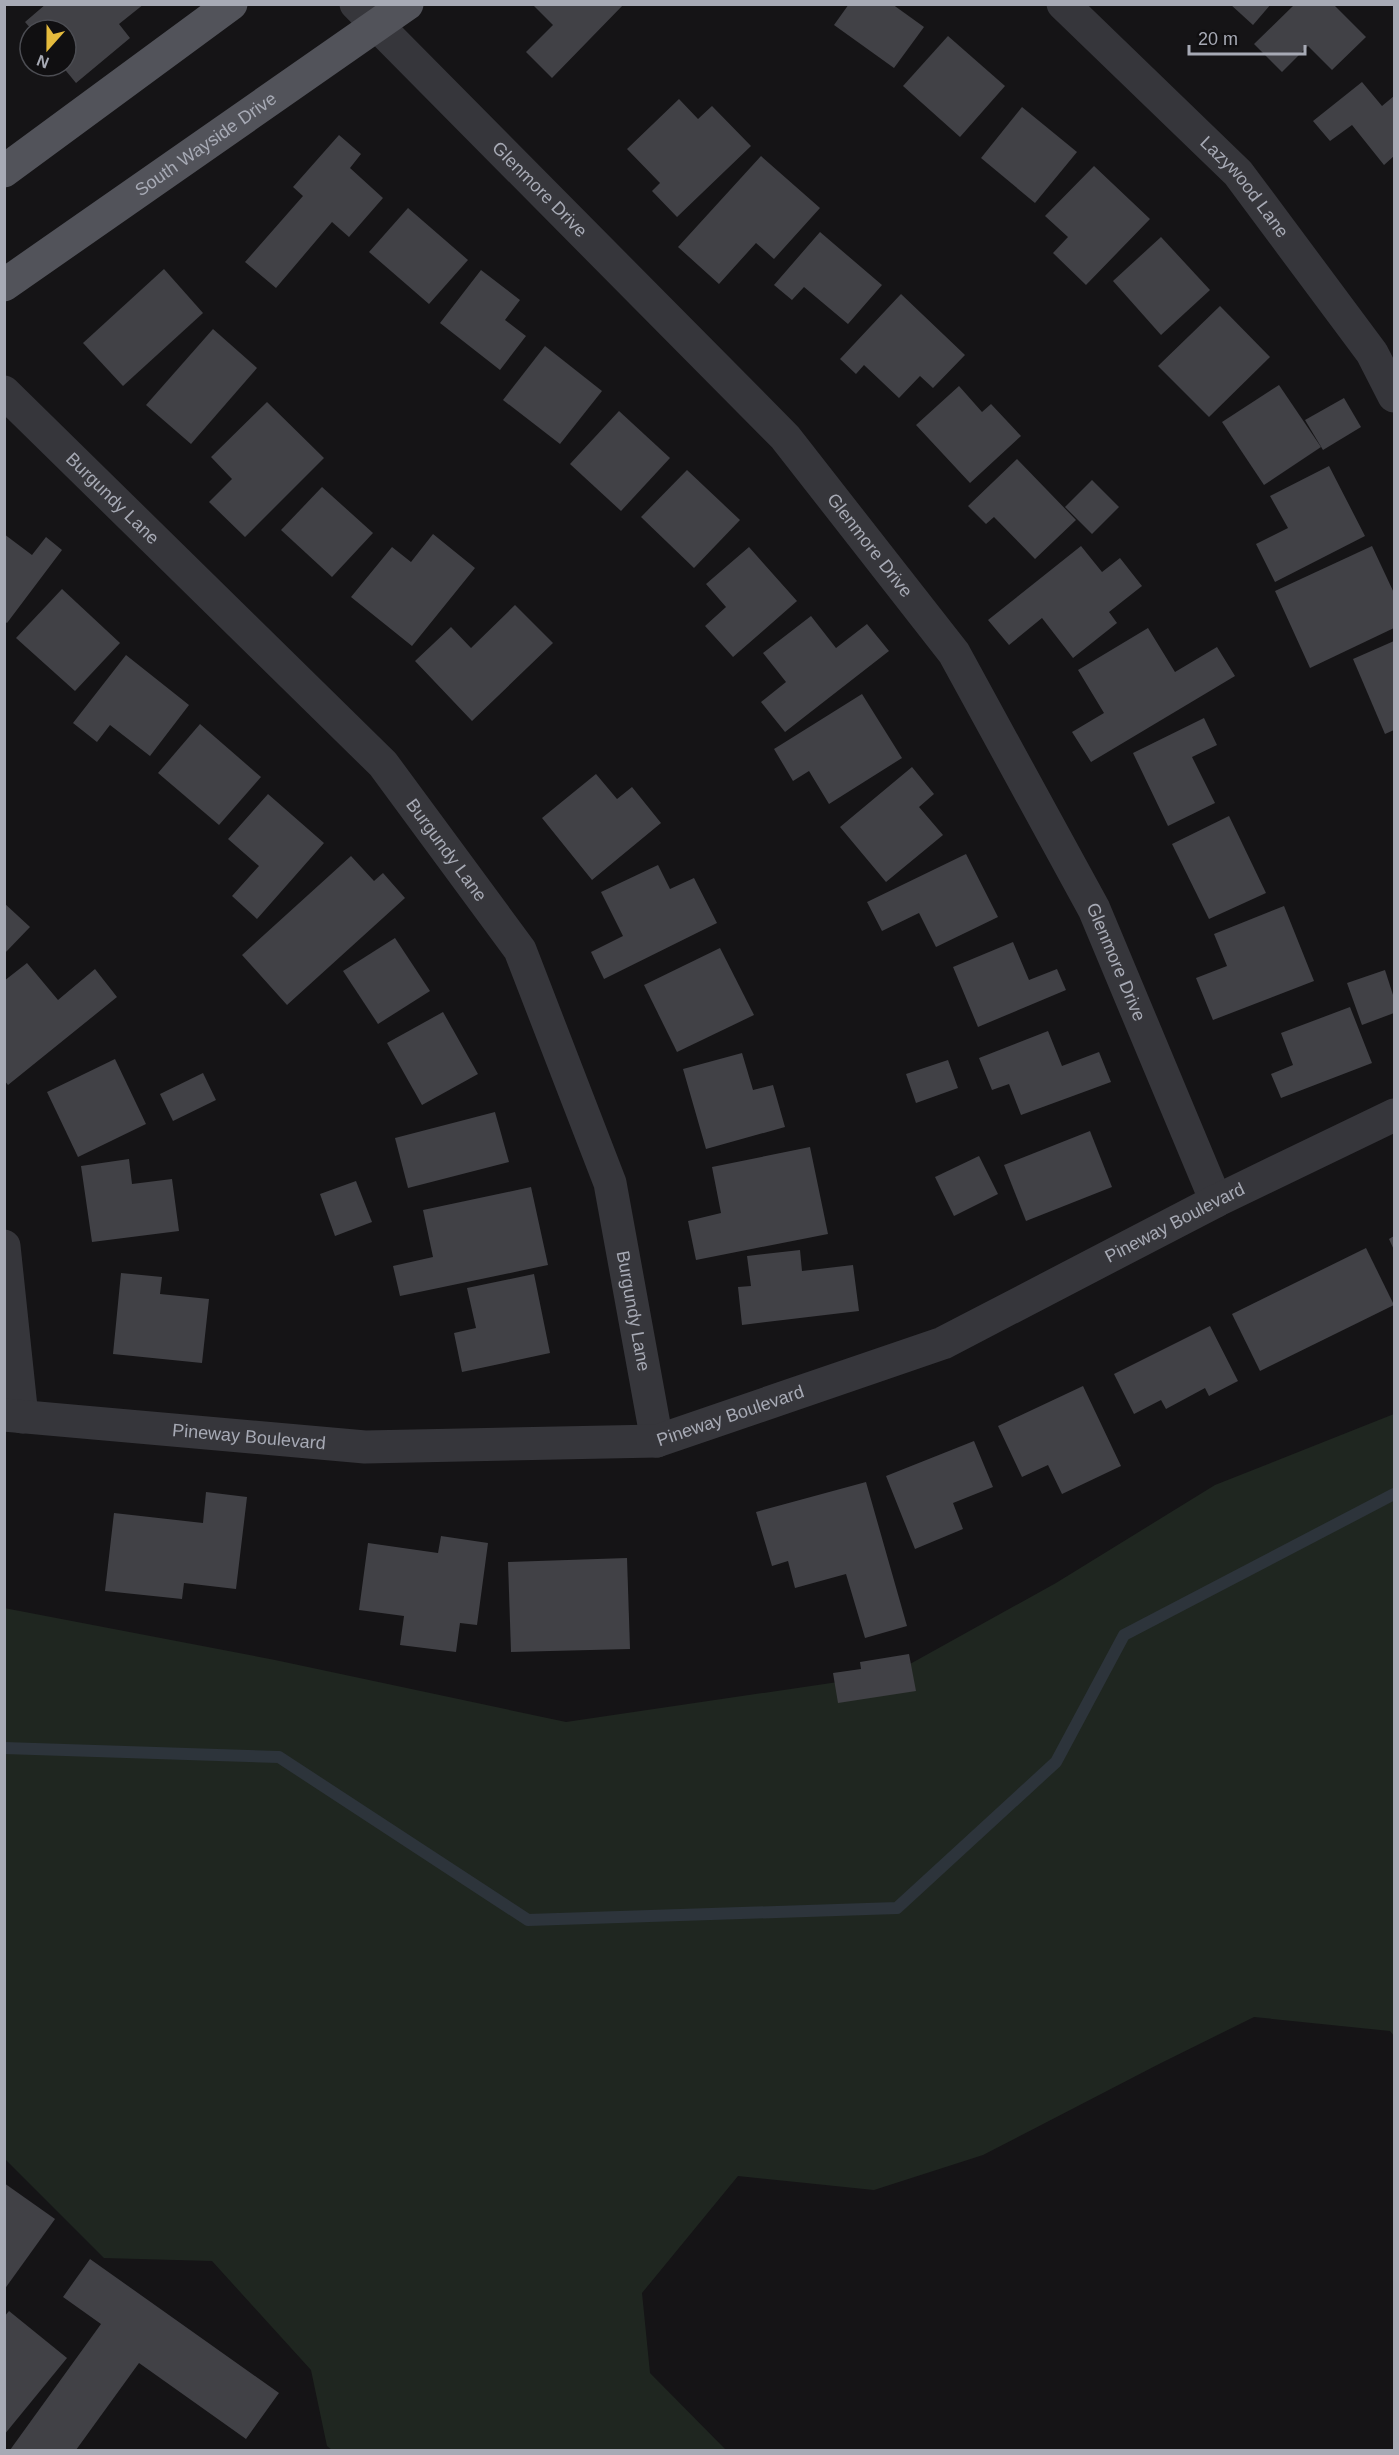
<svg xmlns="http://www.w3.org/2000/svg" width="1399" height="2455" viewBox="0 0 1399 2455" font-family="Arial,sans-serif">
<style>
.green{fill:#1f2620}
.lines{fill:none;stroke-linecap:round;stroke-linejoin:round}
.stream{stroke:#2d343b;stroke-width:12}
.building{fill:#414146}
.minor{stroke:#36363b;stroke-width:33}
.major{stroke:#52535a;stroke-width:33}
.labels{text-anchor:middle;dominant-baseline:central;stroke-width:4.5;stroke-linejoin:round;paint-order:stroke}
.street-label{font-size:18px;fill:#a7aab5;stroke:#100f11}
</style>
<rect width="100%" height="100%" fill="#151416"/>
<polygon class="green" points="1394,1414 1394,2036 1390,2031 1254,2017 1159,2064 983,2155 874,2190 738,2176 642,2293 650,2373 726,2450 332,2450 327,2446 311,2370 212,2261 104,2258 5,2159 4,1608 275,1660 566,1722 892,1674 1056,1583 1215,1485"/>
<g class="lines">
<polyline class="stream" points="4,1748 279,1757 528,1920 897,1908 1056,1762 1124,1635 1394,1494"/>
</g>
<g class="building">
<polygon points="46,4 144,4 119,24 130,38 76,83 62,66 66,66 66,30 32,30 25,22"/>
<polygon points="532,4 624,4 552,78 526,52 553,25"/>
<polygon points="849,4 892,4 924,27 894,68 834,25"/>
<polygon points="1230,4 1271,4 1253,25"/>
<polygon points="1294,5 1334,5 1366,37 1332,70 1308,46 1282,72 1254,44"/>
<polygon points="948,36 1005,86 960,137 903,86"/>
<polygon points="1362,82 1382,106 1394,96 1394,156 1384,165 1352,125 1330,141 1313,121"/>
<polygon points="679,99 698,119 712,106 751,146 677,217 652,191 660,183 627,149"/>
<polygon points="1022,107 1077,152 1035,203 981,158"/>
<polygon points="339,135 361,154 350,168 383,198 349,237 332,222 276,288 245,262 303,196 293,187"/>
<polygon points="761,156 820,208 774,259 756,243 719,284 678,247"/>
<polygon points="1094,166 1150,219 1086,285 1053,253 1068,237 1045,216"/>
<polygon points="408,208 468,260 429,304 369,252"/>
<polygon points="820,232 882,285 848,324 804,287 792,300 774,285"/>
<polygon points="1161,237 1210,290 1161,335 1113,281"/>
<polygon points="164,269 203,313 123,386 83,343"/>
<polygon points="481,270 520,300 505,320 526,336 500,370 440,323"/>
<polygon points="901,294 965,355 933,388 920,376 899,398 864,365 856,374 840,359"/>
<polygon points="1220,306 1270,357 1209,417 1158,366"/>
<polygon points="213,329 257,368 191,444 146,405"/>
<polygon points="545,346 602,391 560,444 503,400"/>
<polygon points="1279,385 1321,447 1264,485 1222,422"/>
<polygon points="959,386 982,412 991,404 1021,436 970,483 916,425"/>
<polygon points="1344,398 1361,427 1323,450 1305,420"/>
<polygon points="267,402 324,458 245,537 209,502 232,479 211,457"/>
<polygon points="619,411 670,458 621,511 570,464"/>
<polygon points="1017,459 1076,520 1035,559 994,517 986,524 968,506"/>
<polygon points="1329,466 1365,536 1275,582 1256,544 1288,528 1270,496"/>
<polygon points="687,470 740,520 694,568 641,517"/>
<polygon points="1092,480 1119,507 1092,534 1065,507"/>
<polygon points="322,487 373,533 332,577 281,530"/>
<polygon points="4,534 32,555 46,537 62,550 7,623 4,621"/>
<polygon points="433,534 475,568 412,646 351,597 392,547 411,562"/>
<polygon points="1081,546 1102,572 1120,558 1142,586 1109,612 1117,623 1073,658 1042,618 1009,645 988,620"/>
<polygon points="1372,546 1394,593 1394,628 1310,668 1275,591"/>
<polygon points="749,547 797,601 733,657 705,626 726,607 706,584"/>
<polygon points="62,589 120,643 75,691 16,638"/>
<polygon points="515,605 553,643 472,721 415,661 451,627 471,648"/>
<polygon points="811,616 836,648 867,624 889,651 785,732 761,702 786,682 763,653"/>
<polygon points="1148,628 1175,672 1217,647 1235,676 1091,762 1072,732 1104,713 1078,670"/>
<polygon points="1394,641 1394,730 1385,734 1353,659"/>
<polygon points="126,655 189,705 150,756 110,725 97,742 73,723"/>
<polygon points="862,694 902,758 829,804 809,771 793,781 774,749"/>
<polygon points="1204,718 1217,745 1192,757 1215,803 1168,826 1133,753"/>
<polygon points="200,724 261,777 219,825 158,773"/>
<polygon points="912,767 934,794 919,807 943,835 886,882 840,827"/>
<polygon points="596,774 617,799 632,787 661,823 592,880 542,818"/>
<polygon points="268,794 324,843 257,919 232,896 259,866 228,839"/>
<polygon points="1229,816 1266,893 1209,919 1172,844"/>
<polygon points="966,854 998,917 936,947 919,913 882,931 867,902"/>
<polygon points="351,856 374,881 383,873 405,898 287,1005 242,955"/>
<polygon points="658,865 670,889 694,878 717,923 604,979 591,952 623,936 601,892"/>
<polygon points="4,903 30,927 4,954"/>
<polygon points="1284,906 1314,981 1213,1020 1196,978 1227,966 1214,934"/>
<polygon points="395,938 430,991 378,1024 343,971"/>
<polygon points="1013,942 1029,980 1057,969 1066,990 978,1027 953,967"/>
<polygon points="720,948 754,1015 677,1052 644,985"/>
<polygon points="27,963 58,1000 95,969 117,997 8,1085 4,1080 4,981"/>
<polygon points="1385,970 1394,998 1394,1013 1362,1025 1347,983"/>
<polygon points="1350,1007 1372,1063 1281,1098 1271,1074 1293,1065 1281,1033"/>
<polygon points="443,1012 478,1074 422,1105 387,1043"/>
<polygon points="1048,1031 1062,1066 1099,1052 1111,1082 1021,1115 1009,1084 992,1090 979,1058"/>
<polygon points="742,1053 753,1090 773,1085 785,1127 706,1149 683,1069"/>
<polygon points="115,1059 146,1124 78,1157 47,1092"/>
<polygon points="948,1060 958,1088 916,1103 906,1074"/>
<polygon points="203,1073 216,1100 173,1121 160,1094"/>
<polygon points="495,1112 509,1162 408,1188 395,1138"/>
<polygon points="1090,1131 1112,1187 1026,1221 1004,1165"/>
<polygon points="810,1147 828,1234 696,1260 688,1221 721,1213 712,1167"/>
<polygon points="979,1156 998,1194 954,1216 935,1177"/>
<polygon points="129,1159 132,1184 172,1179 179,1231 92,1242 81,1166"/>
<polygon points="356,1181 372,1222 335,1236 320,1194"/>
<polygon points="531,1187 548,1265 400,1296 393,1266 433,1257 423,1210"/>
<polygon points="1394,1236 1394,1250 1389,1239"/>
<polygon points="1366,1248 1394,1305 1260,1371 1232,1314"/>
<polygon points="800,1250 802,1271 853,1265 859,1311 742,1325 738,1287 751,1286 747,1256"/>
<polygon points="121,1273 162,1277 160,1294 209,1299 202,1363 113,1354"/>
<polygon points="534,1274 550,1353 462,1372 454,1333 476,1328 467,1288"/>
<polygon points="1210,1326 1238,1381 1209,1396 1205,1388 1166,1409 1161,1400 1134,1414 1114,1374"/>
<polygon points="1083,1386 1121,1466 1062,1494 1048,1465 1022,1477 998,1426"/>
<polygon points="974,1441 993,1487 953,1503 963,1529 915,1549 886,1476"/>
<polygon points="866,1482 907,1626 865,1638 846,1574 795,1588 788,1561 772,1566 756,1512"/>
<polygon points="206,1492 247,1497 236,1589 184,1583 182,1599 105,1591 114,1513 203,1523"/>
<polygon points="441,1536 488,1543 477,1625 460,1623 456,1652 400,1645 404,1616 359,1610 368,1543 438,1553"/>
<polygon points="627,1558 630,1649 511,1652 508,1562"/>
<polygon points="909,1654 916,1691 838,1703 833,1673 861,1669 860,1662"/>
<polygon points="4,2183 55,2219 4,2290"/>
<polygon points="90,2259 279,2393 246,2439 139,2363 76,2450 10,2450 101,2324 63,2297"/>
<polygon points="9,2311 67,2358 4,2435 4,2317"/>
</g>
<g class="lines">
<g class="minor">
<path id="s1" d="M356 4 785 437 954 653 1094 909 1216 1201"/>
<path id="s2" d="M1063 4 1238 173 1372 353 1394 396"/>
<path id="s3" d="M4 392 383 764 520 950 610 1183 657 1441"/>
<polyline points="4,1246 22,1417"/>
<path id="s4" d="M4 1415 365 1447 657 1441 943 1343 1216 1201 1394 1115"/>
</g>
<g class="major">
<polyline points="4,171 231,4"/>
<path id="s5" d="M4 285 407 4"/>
</g>
</g>
<g class="labels">
<g class="street-label">
<text stroke="none"><textPath href="#s5" startOffset="246">South Wayside Drive</textPath></text>
<text stroke="none"><textPath href="#s2" startOffset="258">Lazywood Lane</textPath></text>
<text stroke="none"><textPath href="#s1" startOffset="261">Glenmore Drive</textPath></text>
<text stroke="none"><textPath href="#s3" startOffset="152">Burgundy Lane</textPath></text>
<text stroke="none"><textPath href="#s1" startOffset="747">Glenmore Drive</textPath></text>
<text stroke="none"><textPath href="#s3" startOffset="638">Burgundy Lane</textPath></text>
<text stroke="none"><textPath href="#s1" startOffset="1233">Glenmore Drive</textPath></text>
<text stroke="none"><textPath href="#s4" startOffset="1218">Pineway Boulevard</textPath></text>
<text stroke="none"><textPath href="#s3" startOffset="1142">Burgundy Lane</textPath></text>
<text stroke="none"><textPath href="#s4" startOffset="732">Pineway Boulevard</textPath></text>
<text stroke="none"><textPath href="#s4" startOffset="246">Pineway Boulevard</textPath></text>
</g>
</g>
<rect width="1399" height="2455" fill="none" stroke="#a7aab5" stroke-width="12"/>
<g transform="translate(48 48) rotate(201)"><circle r="28" fill="#100f11" stroke="#4c4d53" stroke-width="1.5"/>
<path d="M0-4.5L10 22L0 15L-10 22Z" fill="#e5bb3d"/>
<text y="-9" font-size="16" font-weight="bold" text-anchor="middle" fill="#a7aab5">N</text>
</g>
<path d="M1189 45v9h116v-9" fill="none" stroke="#a7aab5" stroke-width="3"/>
<text x="1198" y="45" font-size="18" fill="#a7aab5" stroke="#100f11" stroke-width="4.5" paint-order="stroke">20 m</text>
</svg>
